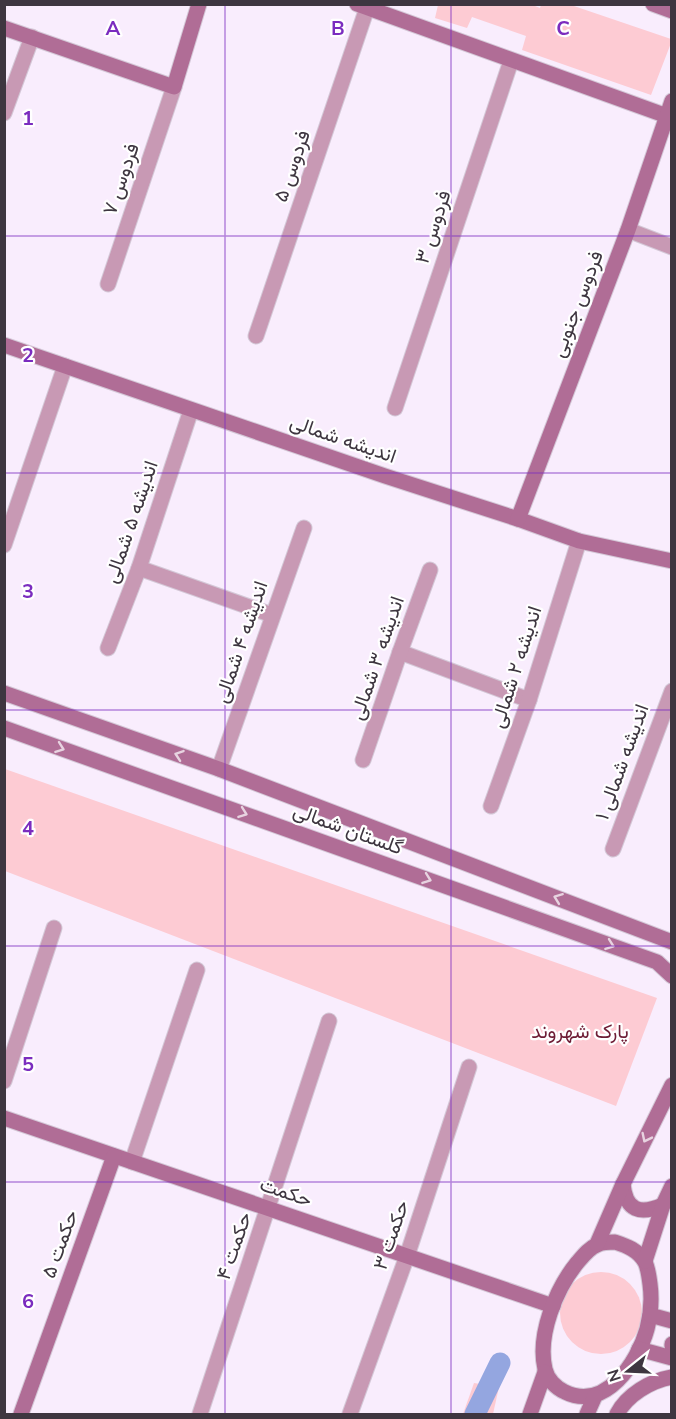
<svg xmlns="http://www.w3.org/2000/svg" width="676" height="1419" viewBox="0 0 676 1419" font-family="'Nunito Sans',Vazirmatn,sans-serif">
<style>
.green{fill:#fdcbd3}
.lines{fill:none;stroke-linecap:round;stroke-linejoin:round}
.canal{stroke:#94a6e0;stroke-width:21}
.street-casing{stroke:#d4c8d7;stroke-width:17}
.secondary-casing{stroke:#d4c8d7;stroke-width:17}
.street{stroke:#c899b4;stroke-width:15}
.secondary{stroke:#b06d96;stroke-width:15}
.oneway{stroke:#e7d3e0}
.grid{fill:none;stroke:#7b2cbf;stroke-width:1.5;stroke-opacity:0.55}
.labels{text-anchor:middle;dominant-baseline:central;stroke-width:4.5;stroke-linejoin:round;paint-order:stroke}
.street-label{font-size:20px;fill:#3e3640;stroke:#fff}
.park-label{font-size:20px;fill:#6e1c35;stroke:#fff}
.grid-label{font-size:20px;text-anchor:middle;font-weight:bold;fill:#7b2cbf;stroke:#fff;stroke-width:4.5;stroke-linejoin:round;paint-order:stroke}
</style>
<rect width="100%" height="100%" fill="#f9edfd"/>
<g class="green">
<polygon points="530,4 540,8 541,5 571,5 671,39 671,43 651,95 522,50 526,36 472,17 467,28 435,18 438,5"/>
<polygon points="5,769 657,998 616,1106 5,871"/>
<circle cx="601" cy="1313" r="41"/>
<polygon points="474,1383 499,1387 493,1414 463,1414"/>
</g>
<g class="lines">
<polyline class="canal" points="475,1414 500,1363"/>
<defs>
<g id="street">
<polyline points="4,113 32,37"/>
<polyline points="628,230 672,247"/>
<polyline points="108,284 174,87"/>
<polyline points="256,336 367,8"/>
<polyline points="395,408 511,61"/>
<polyline points="4,545 65,366"/>
<polyline points="139,568 272,615"/>
<polyline points="108,648 139,568 191,410"/>
<polyline points="400,652 529,700"/>
<polyline points="363,760 400,652 430,570"/>
<polyline points="219,769 304,528"/>
<polyline points="491,806 529,700 579,541"/>
<polyline points="613,849 672,691"/>
<polyline points="4,1081 54,928"/>
<polyline points="132,1162 197,970"/>
<polyline points="200,1414 329,1021"/>
<polyline points="350,1414 407,1256 469,1067"/>
</g>
<g id="secondary">
<polyline points="357,4 667,116"/>
<polyline points="653,4 672,11"/>
<polyline points="4,28 174,87 199,4"/>
<polyline points="4,345 385,476 518,519 579,541 672,561"/>
<polyline points="518,519 628,230 672,101"/>
<polyline points="4,693 219,769 672,942"/>
<polyline points="4,728 657,962 672,976"/>
<polyline points="4,1118 553,1306"/>
<path d="M623 1184C626 1211 640 1215 663 1205"/>
<path d="M615 1242C627 1246 638 1250 645 1262 648 1268 649 1276 650 1284 652 1299 651 1314 647 1329 638 1362 605 1412 565 1392 556 1388 547 1379 545 1369 537 1335 556 1289 577 1263 583 1256 589 1248 597 1245 602 1242 610 1242 615 1242Z"/>
<polyline points="597,1244 623,1184 672,1085"/>
<polyline points="645,1261 663,1205 672,1186"/>
<polyline points="650,1315 672,1321"/>
<polyline points="672,1344 672,1346"/>
<polyline points="639,1349 672,1358"/>
<polyline points="21,1414 114,1156"/>
<polyline points="530,1414 545,1372"/>
<polyline points="587,1414 595,1396"/>
<path d="M617 1414C627 1395 650 1381 672 1377"/>
</g>
</defs>
<use href="#street" class="street-casing"/>
<use href="#secondary" class="secondary-casing"/>
<use href="#street" class="street"/>
<use href="#secondary" class="secondary"/>
</g>
<defs><path id="oneway-chevron" d="M-2-3.5L2.5 0L-2 3.5" fill="none" stroke-width="1.6" stroke-linecap="round" stroke-linejoin="round" transform="scale(1.5)"/></defs>
<g class="oneway">
<use href="#oneway-chevron" transform="translate(60 748) rotate(20)"/>
<use href="#oneway-chevron" transform="translate(179 755) rotate(-161)"/>
<use href="#oneway-chevron" transform="translate(243 813) rotate(20)"/>
<use href="#oneway-chevron" transform="translate(427 879) rotate(20)"/>
<use href="#oneway-chevron" transform="translate(558 898) rotate(-159)"/>
<use href="#oneway-chevron" transform="translate(610 945) rotate(20)"/>
<use href="#oneway-chevron" transform="translate(646 1138) rotate(116)"/>
</g>
<path class="grid" d="M225 4V1414M451 4V1414M4 236H672M4 473H672M4 710H672M4 946H672M4 1182H672"/>
<g class="labels">
<g class="street-label">
<text transform="translate(292 166) rotate(-71)">فردوس ۵</text>
<text transform="translate(121 179) rotate(-71)">فردوس ۷</text>
<text transform="translate(433 227) rotate(-72)">فردوس ۳</text>
<text transform="translate(577 304) rotate(-69)">فردوس جنوبی</text>
<text transform="translate(343 439) rotate(19)">اندیشه شمالی</text>
<text transform="translate(131 522) rotate(-71)">اندیشه ۵ شمالی</text>
<text transform="translate(241 642) rotate(-71)">اندیشه ۴ شمالی</text>
<text transform="translate(377 658) rotate(-71)">اندیشه ۳ شمالی</text>
<text transform="translate(516 667) rotate(-72)">اندیشه ۲ شمالی</text>
<text transform="translate(622 762) rotate(-70)">اندیشه شمالی ۱</text>
<text transform="translate(348 829) rotate(20)">گلستان شمالی</text>
<text transform="translate(286 1192) rotate(19)">حکمت</text>
<text transform="translate(391 1235) rotate(-71)">حکمت ۳</text>
<text transform="translate(60 1244) rotate(-70)">حکمت ۵</text>
<text transform="translate(234 1246) rotate(-71)">حکمت ۴</text>
</g>
<g class="park-label">
<text x="580" y="1031">پارک شهروند</text>
</g>
</g>
<g class="grid-label">
<text x="113" y="35">A</text>
<text x="338" y="35">B</text>
<text x="563" y="35">C</text>
<text x="28" y="125">1</text>
<text x="28" y="362">2</text>
<text x="28" y="598">3</text>
<text x="28" y="835">4</text>
<text x="28" y="1071">5</text>
<text x="28" y="1308">6</text>
</g>
<rect width="676" height="1419" fill="none" stroke="#3e3640" stroke-width="12"/>
<g transform="translate(628 1371) rotate(252)" stroke="#ffffff" stroke-width="4.5" paint-order="stroke">
<path d="M0-4.5L10 22L0 15L-10 22Z" fill="#3e3640"/>
<text y="-9" font-size="16" font-weight="bold" text-anchor="middle" fill="#3e3640">N</text>
</g>
</svg>
